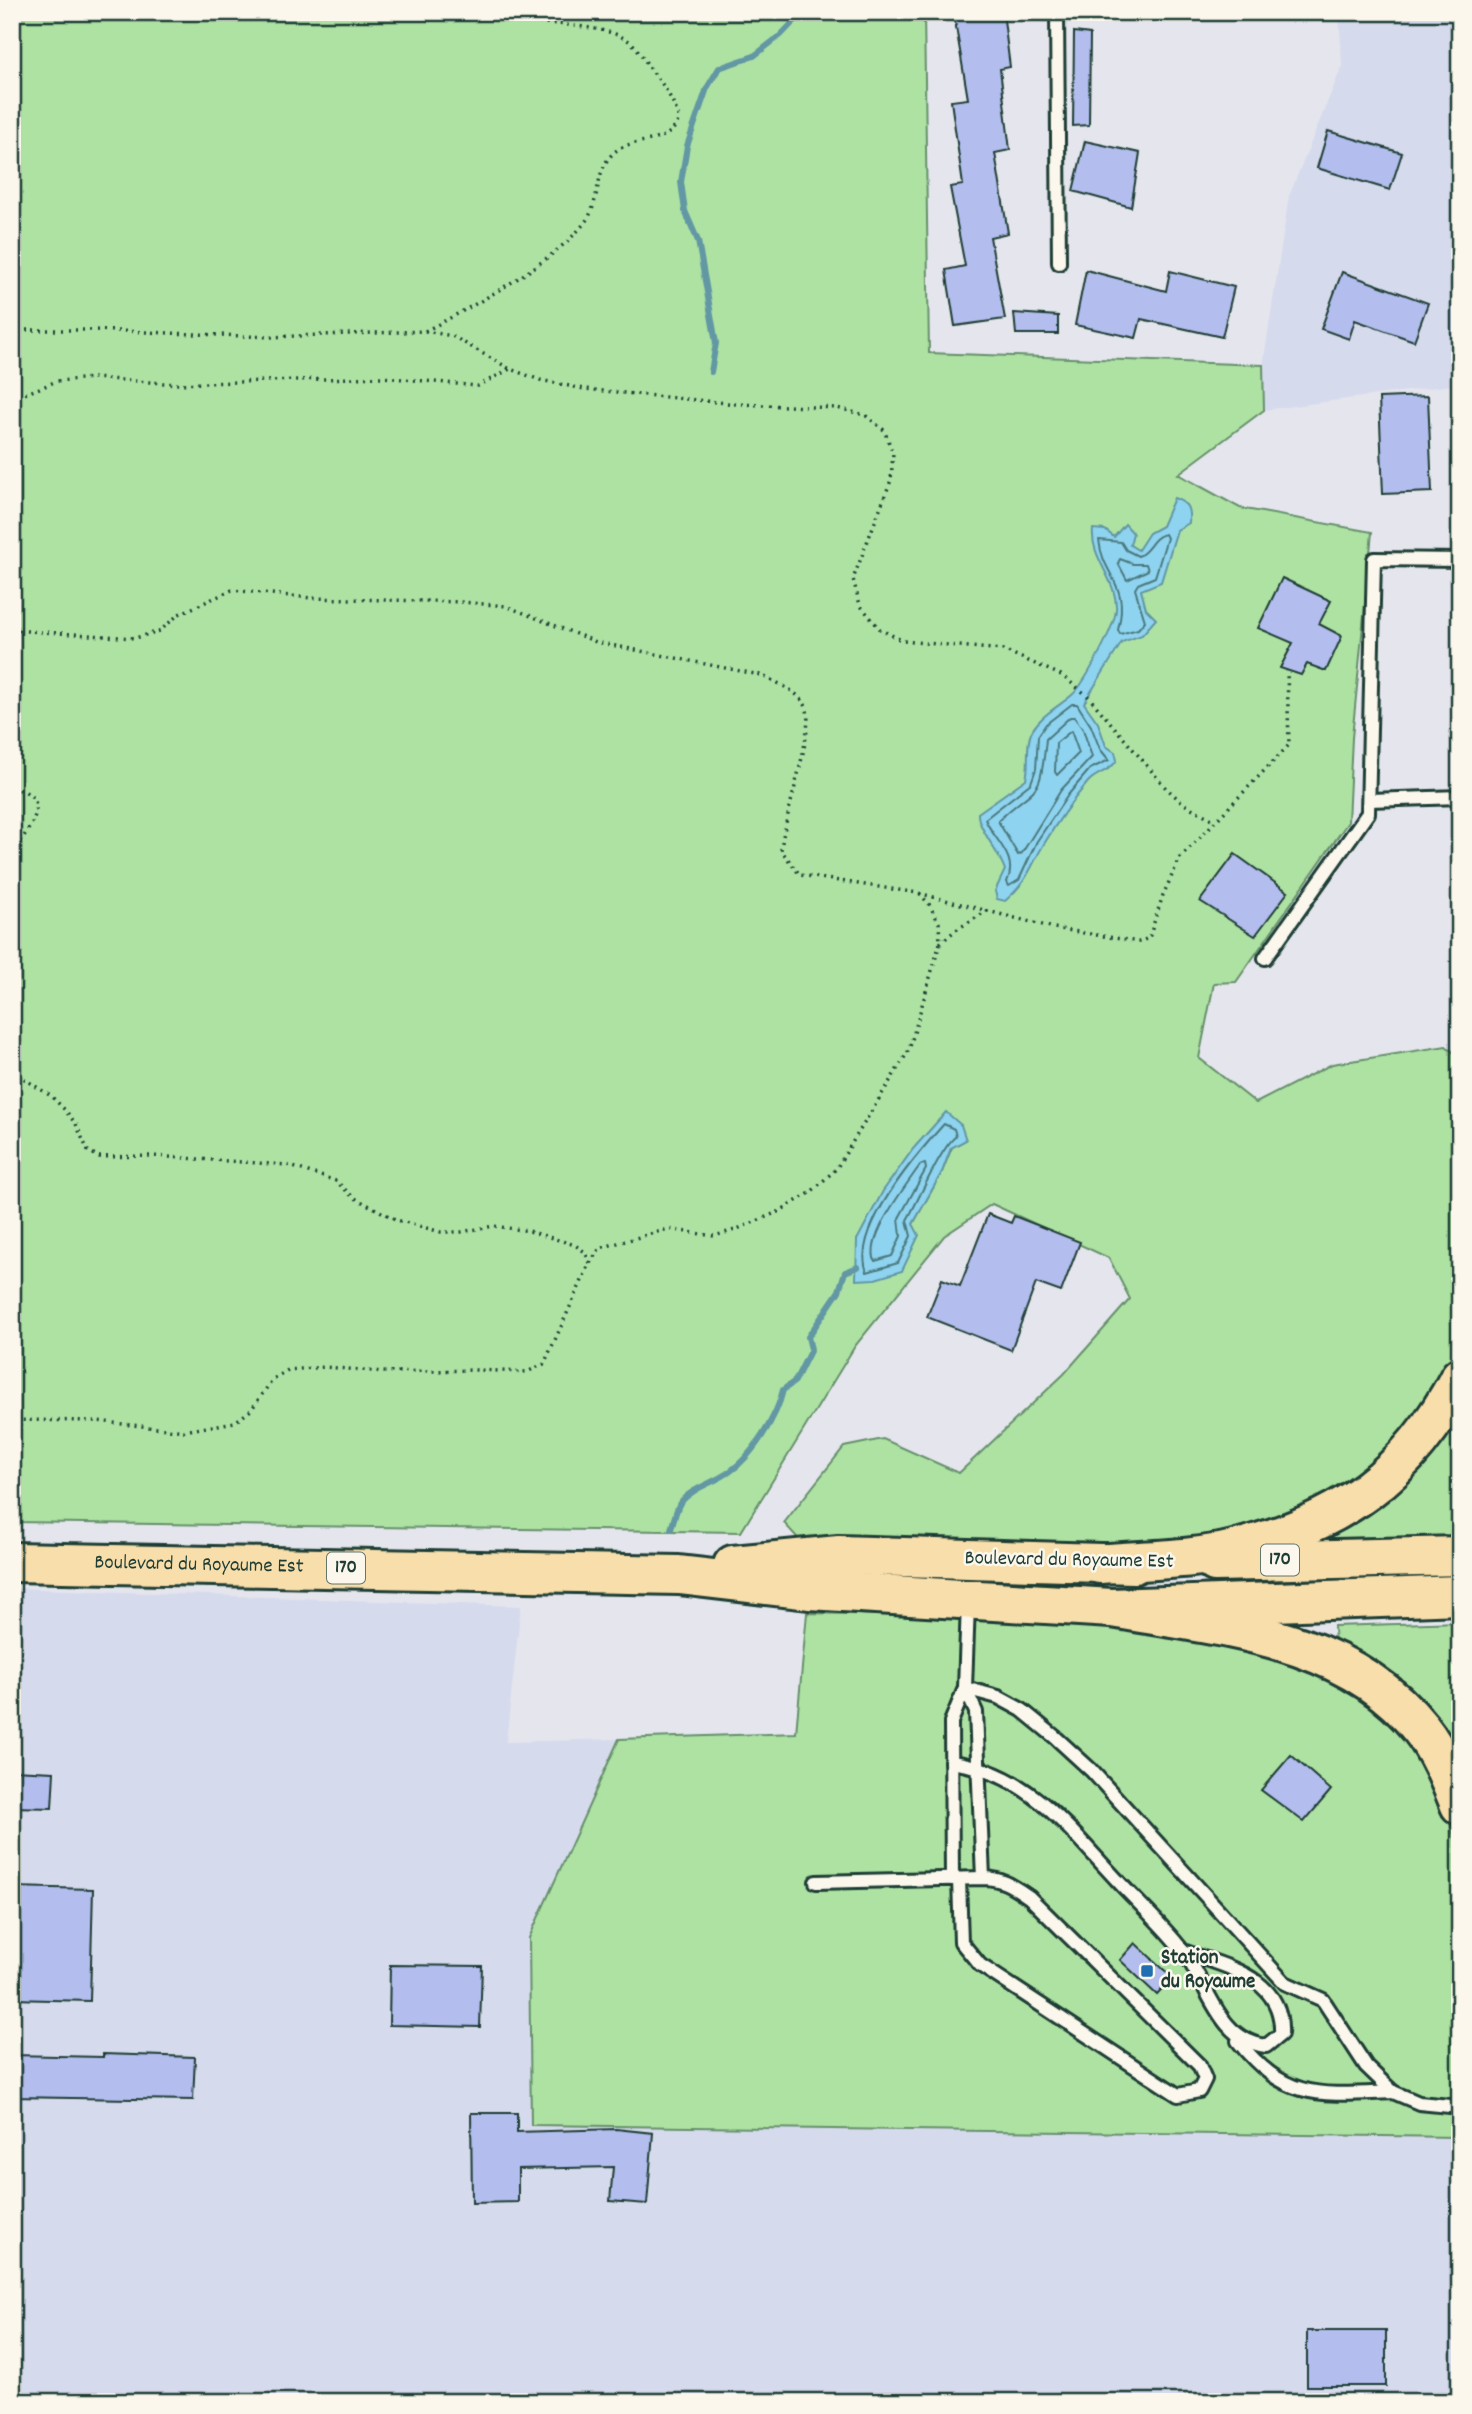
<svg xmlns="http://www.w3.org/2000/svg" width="1472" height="2414" viewBox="0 0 1472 2414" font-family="Dekko,sans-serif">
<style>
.built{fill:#d6daed}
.green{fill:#aee2a3;stroke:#66906c;stroke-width:2;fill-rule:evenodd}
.water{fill:#8ed3ef;stroke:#6297a4;stroke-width:2}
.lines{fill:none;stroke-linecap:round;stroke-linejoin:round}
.shore{stroke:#4b797f;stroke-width:2}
.stream{stroke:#6297a4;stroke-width:6}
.building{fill:#b3bdee;stroke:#1f3d34;stroke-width:2}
.service-casing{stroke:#1f3d34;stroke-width:18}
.primary-casing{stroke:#1f3d34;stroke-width:44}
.trunk-casing{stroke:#1f3d34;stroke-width:44}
.path{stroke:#1f3d34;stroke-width:3.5;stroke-dasharray:2 5;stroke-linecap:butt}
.service{stroke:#fbf7ec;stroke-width:12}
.primary{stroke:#f8deab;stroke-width:38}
.trunk{stroke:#f8deab;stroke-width:38}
.poi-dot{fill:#1f6fb2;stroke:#fbf7ec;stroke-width:2.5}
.labels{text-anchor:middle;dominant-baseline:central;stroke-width:5;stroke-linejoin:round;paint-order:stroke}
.shield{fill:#fbf7ec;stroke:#61756b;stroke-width:2}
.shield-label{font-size:19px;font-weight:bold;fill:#1f3d34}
.street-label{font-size:21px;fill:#1f3d34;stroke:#fbf7ec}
.poi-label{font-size:21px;font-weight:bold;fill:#1f3d34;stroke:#fbf7ec;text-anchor:start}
</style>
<rect width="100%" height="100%" fill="#e5e6ed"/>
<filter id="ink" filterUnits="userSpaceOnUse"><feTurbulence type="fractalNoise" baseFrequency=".0143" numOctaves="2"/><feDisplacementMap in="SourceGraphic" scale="14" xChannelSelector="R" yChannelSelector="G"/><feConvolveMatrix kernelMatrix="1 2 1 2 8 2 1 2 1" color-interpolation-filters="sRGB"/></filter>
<g filter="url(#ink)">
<g class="built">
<polygon points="1339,12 1460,12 1460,384 1264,410 1263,365 1289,196 1342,66"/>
<polygon points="12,1588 521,1606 506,1742 619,1739 529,1938 531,2125 1460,2137 1460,2402 12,2402"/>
</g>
<g class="green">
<path d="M12 12H924L929 353 1263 365 1264 410 1178 474 1240 508 1372 532 1352 738 1348 822 1236 982 1214 983 1199 1058 1256 1103 1332 1064 1446 1046 1460 1058V1337L1447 1377 1385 1467 1294 1521 1146 1547H806L784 1523 844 1447 883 1439 959 1473 1064 1374 1130 1299 1109 1258 992 1204 944 1236 855 1346 741 1532 12 1522ZM961 1125 942 1172 913 1224 858 1267 857 1240Z"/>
<polygon points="1460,1402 1460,1555 1322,1554 1321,1533"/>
<polygon points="807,1613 1062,1619 1292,1657 1358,1683 1409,1735 1442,1798 1460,1855 1460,2137 531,2125 529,1938 619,1739 796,1733"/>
<polygon points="1460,1622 1460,1781 1335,1647 1334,1626"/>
</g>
<g class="water">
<path d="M1174 498C1188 503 1190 508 1189 523L1177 530 1161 582 1141 590 1146 609 1156 619 1142 635 1122 642 1084 703 1098 723 1106 746 1115 752 1117 760C1110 772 1097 772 1088 782 1072 801 1057 822 1044 844 1029 869 1029 880 1005 901L997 899 995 891 1005 870C999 852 977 827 978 813L1026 779C1030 764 1025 744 1032 731 1041 715 1058 707 1072 695 1085 684 1114 628 1116 610 1118 580 1090 559 1093 529L1105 530 1114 537 1125 524 1133 533 1130 545 1138 550 1149 533 1162 526Z"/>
<polygon points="946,1112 961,1125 966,1140 951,1148 942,1172 913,1224 919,1235 902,1271 875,1279 856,1280 857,1240 883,1191 913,1149"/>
</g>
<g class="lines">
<g class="shore">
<path d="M1165 534 1167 538 1155 577 1138 584 1135 589 1145 621 1138 629 1120 634 1118 630C1130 582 1103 578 1099 540L1121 542 1126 550 1138 556C1150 552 1151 537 1165 534Z"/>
<polygon points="1120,559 1133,564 1146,564 1148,570 1127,580 1118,563"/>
<path d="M1072 704H1077L1091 726 1100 749 1109 760 1090 769 1068 795 1037 841 1019 880 1009 886 1007 882C1019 856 994 841 985 819L1031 783 1036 769 1038 736 1046 724Z"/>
<path d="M1070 717H1074L1083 729 1092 757 1061 790 1022 853 1018 855 998 821C1039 782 1040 801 1046 739Z"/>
<polygon points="1071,731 1079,753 1057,775 1055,772 1056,743"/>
<path d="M944 1124 954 1129 956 1136C939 1150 920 1198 907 1220L911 1236 898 1263 867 1272C850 1230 917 1154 944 1124Z"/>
<path d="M925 1164 926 1169 899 1218 901 1236 892 1256 875 1261C865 1237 906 1186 920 1165Z"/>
</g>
<g class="stream">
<polyline points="711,372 716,343 698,241 685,211 681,182 687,146 707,88 719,68 754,56 781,35 801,14"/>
<path d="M671 1529C674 1521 676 1509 680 1503 692 1488 711 1484 726 1474 751 1459 777 1417 783 1390L795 1381 811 1349 808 1337 839 1291 845 1272 858 1267"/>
</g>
</g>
<g class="building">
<polygon points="1003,12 1010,67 1000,69 1010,150 995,153 1008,233 990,237 1005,319 955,326 946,270 965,266 950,187 963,185 951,101 968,99 954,15"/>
<polygon points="1074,32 1090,34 1089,125 1073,126"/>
<polygon points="1328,131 1402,153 1390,190 1317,168"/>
<polygon points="1085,141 1140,153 1131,207 1073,191"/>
<polygon points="1086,270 1166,291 1170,271 1234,287 1222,337 1141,319 1136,338 1075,325"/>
<polygon points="1342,272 1428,303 1414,341 1355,320 1349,339 1321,329"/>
<polygon points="1014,313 1058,316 1058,334 1016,334"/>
<polygon points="1428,396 1432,492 1383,494 1379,398"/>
<polygon points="1282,578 1331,601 1319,624 1342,636 1326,671 1307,664 1301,675 1280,668 1293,643 1258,628"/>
<polygon points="1235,854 1288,892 1255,936 1200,901"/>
<polygon points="988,1214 1011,1223 1014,1216 1080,1242 1061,1292 1036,1283 1011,1350 927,1317 942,1279 960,1286"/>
<polygon points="1291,1755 1331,1790 1304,1822 1261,1790"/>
<polygon points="12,1770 54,1772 52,1808 12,1807"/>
<polygon points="12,1887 93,1889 90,2001 12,1999"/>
<polygon points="1135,1943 1173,1978 1157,1995 1120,1960"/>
<polygon points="390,1965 482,1966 480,2027 389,2025"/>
<polygon points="103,2054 195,2057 193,2100 12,2097 12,2055 103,2057"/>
<polygon points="471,2113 517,2113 517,2132 616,2129 653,2133 647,2204 610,2201 613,2167 518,2169 518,2202 472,2203"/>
<rect x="1307" y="2331" width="79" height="55"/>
</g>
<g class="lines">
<defs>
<g id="service">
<polyline points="1057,12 1059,263"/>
<polyline points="1369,800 1460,797"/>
<polyline points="1265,958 1368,813 1374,559 1460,560"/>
<polyline points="968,1603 965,1688 998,1697 1022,1710 1055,1737 1091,1770 1285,1983 1323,2000 1366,2066 1393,2092 1419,2103 1460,2107"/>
<path d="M951 1762C1028 1772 1067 1827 1117 1880 1138 1903 1163 1925 1182 1950 1209 1984 1217 2040 1266 2046L1281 2034C1284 1977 1226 1967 1183 1951"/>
<polyline points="952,1879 951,1722 965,1688 976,1712 983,1878"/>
<path d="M816 1882 983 1878C1002 1878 1014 1887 1029 1897L1199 2065 1205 2079 1199 2091 1178 2095 980 1965 961 1942 959 1879"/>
<path d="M1238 2041C1286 2102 1322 2095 1393 2092"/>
</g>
<g id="primary">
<path id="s1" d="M12 1562 679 1575 809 1590 1112 1608 1460 1595"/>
<polyline points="1215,1562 1460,1556"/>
<polyline points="733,1565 839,1555 1134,1564"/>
</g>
<g id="trunk">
<path d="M1100 1564C1141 1560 1195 1560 1234 1550 1341 1522 1409 1476 1460 1377"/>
<path d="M1112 1608C1221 1627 1348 1636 1421 1729 1438 1750 1450 1780 1460 1805"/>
</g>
</defs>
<use href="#service" class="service-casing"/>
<use href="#primary" class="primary-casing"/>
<use href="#trunk" class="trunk-casing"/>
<g class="path">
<polyline points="12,330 94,330 270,337 425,331 452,336 510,369 540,380 584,389 737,404 837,408 865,415 884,430 893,453 891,480 853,579 860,605 880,629 903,641 1003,650 1061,675 1087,695 1166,788 1184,804 1214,820"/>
<path d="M425 331C470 308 561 259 588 218 599 200 596 174 609 158 628 132 669 151 679 118 674 101 663 84 652 71 645 62 638 47 629 41 597 19 517 27 475 12"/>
<polyline points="12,399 57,381 93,378 178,384 382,377 478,386 510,369"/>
<path d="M12 630 135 638 160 631 179 614 232 590 311 598 461 602 506 606 596 642 760 675C775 682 803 692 807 710 813 735 784 817 781 850L800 875 918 893 1054 928 1139 942 1149 938 1163 895 1180 858 1289 745 1287 671"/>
<path d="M12 788C59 796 25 834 12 853"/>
<polyline points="940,943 956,930 990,909"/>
<polyline points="12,1071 51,1096 65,1110 76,1124 88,1151 99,1157 153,1156 287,1165 336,1181 353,1197 397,1220 441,1232 461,1232 494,1226 529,1231 575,1245 585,1252 590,1263 544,1364 527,1372 474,1370 384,1372 325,1367 288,1370 273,1379 251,1410 235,1422 184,1431 97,1421 12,1420"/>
<polyline points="590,1263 600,1248 668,1229 714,1236 735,1230 778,1212 810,1193 836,1169 909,1050 940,943 939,923 929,904 920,894"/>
</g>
<use href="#service" class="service"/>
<use href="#primary" class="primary"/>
<use href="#trunk" class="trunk"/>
</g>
</g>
<rect class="poi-dot" x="1140" y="1964" width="14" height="14" rx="3.5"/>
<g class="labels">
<g class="shield">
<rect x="1261" y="1544.5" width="38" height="31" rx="5"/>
<rect x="327" y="1552.5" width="38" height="31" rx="5"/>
</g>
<g class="shield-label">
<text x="1280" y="1560">170</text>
<text x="346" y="1568">170</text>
</g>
<g class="street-label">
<text transform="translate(1069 1561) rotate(1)">Boulevard du Royaume Est</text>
<text stroke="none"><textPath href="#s1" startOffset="187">Boulevard du Royaume Est</textPath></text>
</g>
<g class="poi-label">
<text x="1161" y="1959">Station<tspan x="1161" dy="24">du Royaume</tspan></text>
</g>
</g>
<rect width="1472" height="2414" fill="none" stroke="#fbf7ec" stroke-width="42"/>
<rect x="21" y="21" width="1430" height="2372" fill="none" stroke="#1f3d34" stroke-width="2.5" filter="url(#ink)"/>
</svg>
